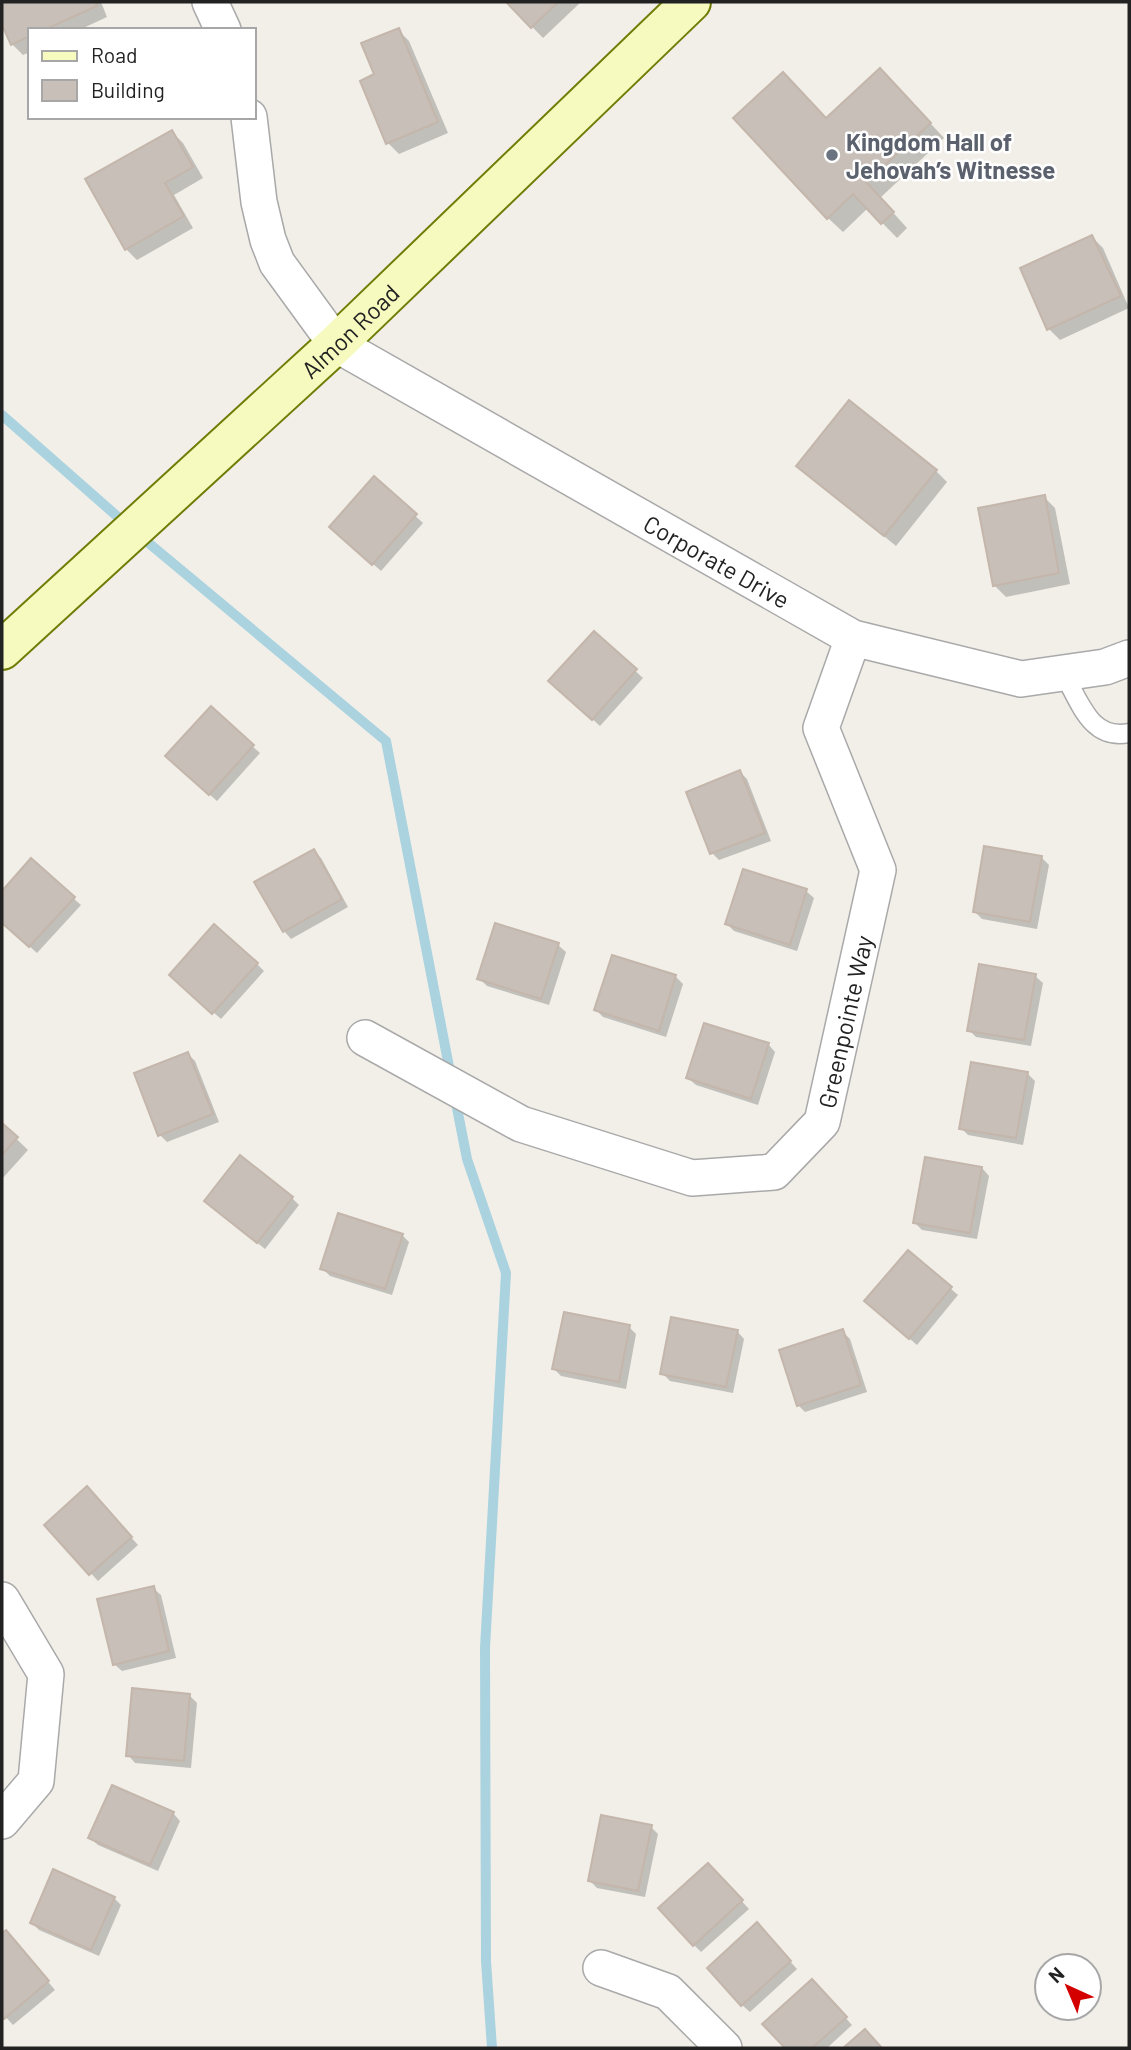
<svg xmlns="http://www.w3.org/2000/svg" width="1131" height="2050" viewBox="0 0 1131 2050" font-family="Barlow,sans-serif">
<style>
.shadow{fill:#0003}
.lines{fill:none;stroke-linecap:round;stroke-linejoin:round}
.stream{stroke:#aad3df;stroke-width:10}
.building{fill:#c7bfb8;stroke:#c4b6ab;stroke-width:2}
.lane-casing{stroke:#a9a9a9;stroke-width:21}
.street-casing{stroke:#a9a9a9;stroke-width:38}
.secondary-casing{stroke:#707d05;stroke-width:42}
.lane{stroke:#fff;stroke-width:18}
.street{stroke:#fff;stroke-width:35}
.secondary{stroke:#f7fabf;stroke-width:38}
.worship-dot{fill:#6b7280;stroke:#fff;stroke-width:2.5}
.labels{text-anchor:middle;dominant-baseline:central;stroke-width:5;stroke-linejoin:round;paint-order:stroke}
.worship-label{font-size:24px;font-weight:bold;fill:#5b616d;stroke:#fff;text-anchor:start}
.street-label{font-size:24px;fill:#222;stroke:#fff}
</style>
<rect width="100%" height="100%" fill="#f2efe9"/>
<g class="shadow">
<polygon points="2,2 101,2 107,17 79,30 30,30 30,52 23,55 12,44 2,21"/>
<polygon points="508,2 581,2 543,38"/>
<polygon points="398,30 409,41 448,133 399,154 388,143 376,75"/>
<polygon points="895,85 944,138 880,198 907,228 897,238 868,208 843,232 828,218 826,120"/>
<polygon points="172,132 183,143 203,178 174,195 193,228 137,260 126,249"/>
<polygon points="1092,237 1103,248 1129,308 1060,340 1049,329"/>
<polygon points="799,466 936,471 947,482 896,546"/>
<polygon points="374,478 423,523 381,571 339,534"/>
<polygon points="1044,497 1055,508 1070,584 1006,597 994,585"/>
<polygon points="594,633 643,678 600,726 558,688"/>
<polygon points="252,746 260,753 217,801 175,764"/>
<polygon points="740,772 747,779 771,841 719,860 712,853"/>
<polygon points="314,851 321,858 348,907 291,939 284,931"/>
<polygon points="1041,857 1049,865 1037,929 982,919 975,912"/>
<polygon points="31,861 81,905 37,953 2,922 2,894"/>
<polygon points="806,891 814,898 797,951 734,931 727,924"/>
<polygon points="558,945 566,952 549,1005 487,986 479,978"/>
<polygon points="613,957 676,977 683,984 666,1037 603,1017 596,1010"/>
<polygon points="257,964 264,971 221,1019 179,982"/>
<polygon points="1035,976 1043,983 1031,1046 976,1037 969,1030"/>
<polygon points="768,1044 775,1052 758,1105 696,1085 688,1078"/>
<polygon points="188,1054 195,1061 219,1122 167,1142 160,1135"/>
<polygon points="1028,1074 1035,1081 1023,1145 968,1135 961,1128"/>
<polygon points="2,1125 28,1150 2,1179"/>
<polygon points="982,1168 989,1176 977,1239 922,1230 915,1223"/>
<polygon points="292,1198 299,1205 265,1249 213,1208"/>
<polygon points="402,1235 409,1242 392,1295 330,1276 322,1268"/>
<polygon points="908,1252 958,1295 917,1345 874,1308"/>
<polygon points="629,1327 636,1334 626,1389 561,1376 554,1369"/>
<polygon points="737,1331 744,1339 733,1393 670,1381 662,1373"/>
<polygon points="842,1331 850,1339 867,1392 805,1412 798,1405"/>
<polygon points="94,1496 138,1545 98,1581 46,1525"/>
<polygon points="153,1588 161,1595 176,1658 122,1671 114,1664"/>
<polygon points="189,1695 197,1703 191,1768 135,1763 128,1755"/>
<polygon points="173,1813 180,1821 158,1871 98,1845 90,1838"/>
<polygon points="651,1827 658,1834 645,1897 597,1888 589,1880"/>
<polygon points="716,1873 749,1909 701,1952 694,1945"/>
<polygon points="114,1898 121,1905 99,1956 39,1930 32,1923"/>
<polygon points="6,1932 55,1990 13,2025 2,2013 2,1935"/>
<polygon points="764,1932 797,1969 750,2012 742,2005"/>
<polygon points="819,1988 852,2025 827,2048 787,2048 765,2024"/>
</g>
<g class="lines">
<g class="stream">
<polyline points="2,415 127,525"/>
<polyline points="139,535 386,741 451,1077"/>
<polyline points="455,1098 467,1159 506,1273 485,1648 486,1961 492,2048"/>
</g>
</g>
<g class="building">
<polygon points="2,2 96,2 97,6 44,30 30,30 30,36 11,45 2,25"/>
<polygon points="506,2 558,2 531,28"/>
<polygon points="399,28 438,122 386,144 360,81 374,74 361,43"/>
<polygon points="880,68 931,123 866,182 894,212 881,224 853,194 827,219 733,118 783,72 826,118"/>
<polygon points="172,130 193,167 165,183 184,216 125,250 85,179"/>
<polygon points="1092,235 1121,296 1047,330 1020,268"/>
<polygon points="849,400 937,470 884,536 796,466"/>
<polygon points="374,476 417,514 372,565 329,527"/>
<polygon points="1045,495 1059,573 993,586 978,508"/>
<polygon points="594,631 637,669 592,720 548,681"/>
<polygon points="211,706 254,745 209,795 165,756"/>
<polygon points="740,770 765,833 710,854 686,792"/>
<polygon points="984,846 1042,856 1030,922 973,912"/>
<polygon points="314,849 342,899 283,932 254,882"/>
<polygon points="31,858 75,897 29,947 2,923 2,891"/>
<polygon points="743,869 807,889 790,945 725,924"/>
<polygon points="495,923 559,943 541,999 477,979"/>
<polygon points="214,924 258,963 212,1014 169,975"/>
<polygon points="612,955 676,975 659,1031 594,1010"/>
<polygon points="979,964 1036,974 1024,1040 967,1031"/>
<polygon points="704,1023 769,1043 751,1099 686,1078"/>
<polygon points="188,1052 213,1114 158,1136 134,1073"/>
<polygon points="971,1062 1028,1072 1016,1138 959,1129"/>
<polygon points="2,1123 18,1137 2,1155"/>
<polygon points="240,1155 293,1197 257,1243 204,1201"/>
<polygon points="925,1157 982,1167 970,1233 913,1223"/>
<polygon points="338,1213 403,1234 385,1289 320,1269"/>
<polygon points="908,1250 952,1287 909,1339 864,1301"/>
<polygon points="564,1312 630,1325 619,1382 552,1369"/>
<polygon points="671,1317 738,1330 726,1387 660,1374"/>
<polygon points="843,1329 861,1385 797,1406 779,1350"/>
<polygon points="87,1486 132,1537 89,1575 44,1525"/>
<polygon points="154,1586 169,1651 113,1665 97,1599"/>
<polygon points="132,1688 190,1694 184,1761 126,1756"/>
<polygon points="112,1785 174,1812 150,1865 88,1838"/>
<polygon points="601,1815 652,1825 638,1891 588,1881"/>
<polygon points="708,1863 743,1900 693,1946 658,1908"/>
<polygon points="53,1869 115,1897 91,1950 30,1923"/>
<polygon points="757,1922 791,1961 741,2006 707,1968"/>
<polygon points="6,1930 49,1981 4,2019 2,2016 2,1933"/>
<polygon points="812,1979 847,2017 812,2048 785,2048 762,2024"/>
<polygon points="865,2029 882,2048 843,2048"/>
</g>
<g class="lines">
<defs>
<path id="lane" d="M1063 673C1080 701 1090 741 1129 733"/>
<g id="street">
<polyline points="210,2 223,30"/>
<path id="s1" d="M249 117 259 202 268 240 277 263 336 344 853 638 1021 679 1105 667 1129 658"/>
<path id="s2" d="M365 1038 521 1124 692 1178 774 1172 822 1122 878 870 821 728 853 638"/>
<polyline points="2,1600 46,1674 36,1781 2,1821"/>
<polyline points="601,1968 668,1992 724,2048"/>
</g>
<g id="secondary">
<path id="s3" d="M2 650 336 344 691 2"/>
</g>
</defs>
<use href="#lane" class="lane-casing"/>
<use href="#street" class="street-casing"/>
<use href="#secondary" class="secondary-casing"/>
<use href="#lane" class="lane"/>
<use href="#street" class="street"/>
<use href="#secondary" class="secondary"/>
</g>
<circle class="worship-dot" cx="832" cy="155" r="7"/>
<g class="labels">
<g class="worship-label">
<text x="846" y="141">Kingdom Hall of<tspan x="846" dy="28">Jehovah’s Witnesse</tspan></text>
</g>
<g class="street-label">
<text stroke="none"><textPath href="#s3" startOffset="472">Almon Road</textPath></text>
<text stroke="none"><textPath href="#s1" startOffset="688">Corporate Drive</textPath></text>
<text stroke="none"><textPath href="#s2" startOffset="612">Greenpointe Way</textPath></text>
</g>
</g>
<rect width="1131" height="2050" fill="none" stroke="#222222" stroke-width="7"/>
<rect x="28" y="28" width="228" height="91" fill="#ffffff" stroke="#a7a7a7" stroke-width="2"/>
<rect x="42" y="51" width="35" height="10" fill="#f7fabf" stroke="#a7a7a7" stroke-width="2"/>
<text x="91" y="63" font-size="21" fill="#222222">Road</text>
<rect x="42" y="80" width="35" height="21" fill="#c7bfb8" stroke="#a7a7a7" stroke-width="2"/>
<text x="91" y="98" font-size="21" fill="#222222">Building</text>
<g transform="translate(1068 1987) rotate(316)"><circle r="33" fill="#ffffff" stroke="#a7a7a7" stroke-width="2"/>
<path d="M0-5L12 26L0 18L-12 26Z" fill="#d40000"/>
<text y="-10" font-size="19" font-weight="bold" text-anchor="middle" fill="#222222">N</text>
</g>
</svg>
